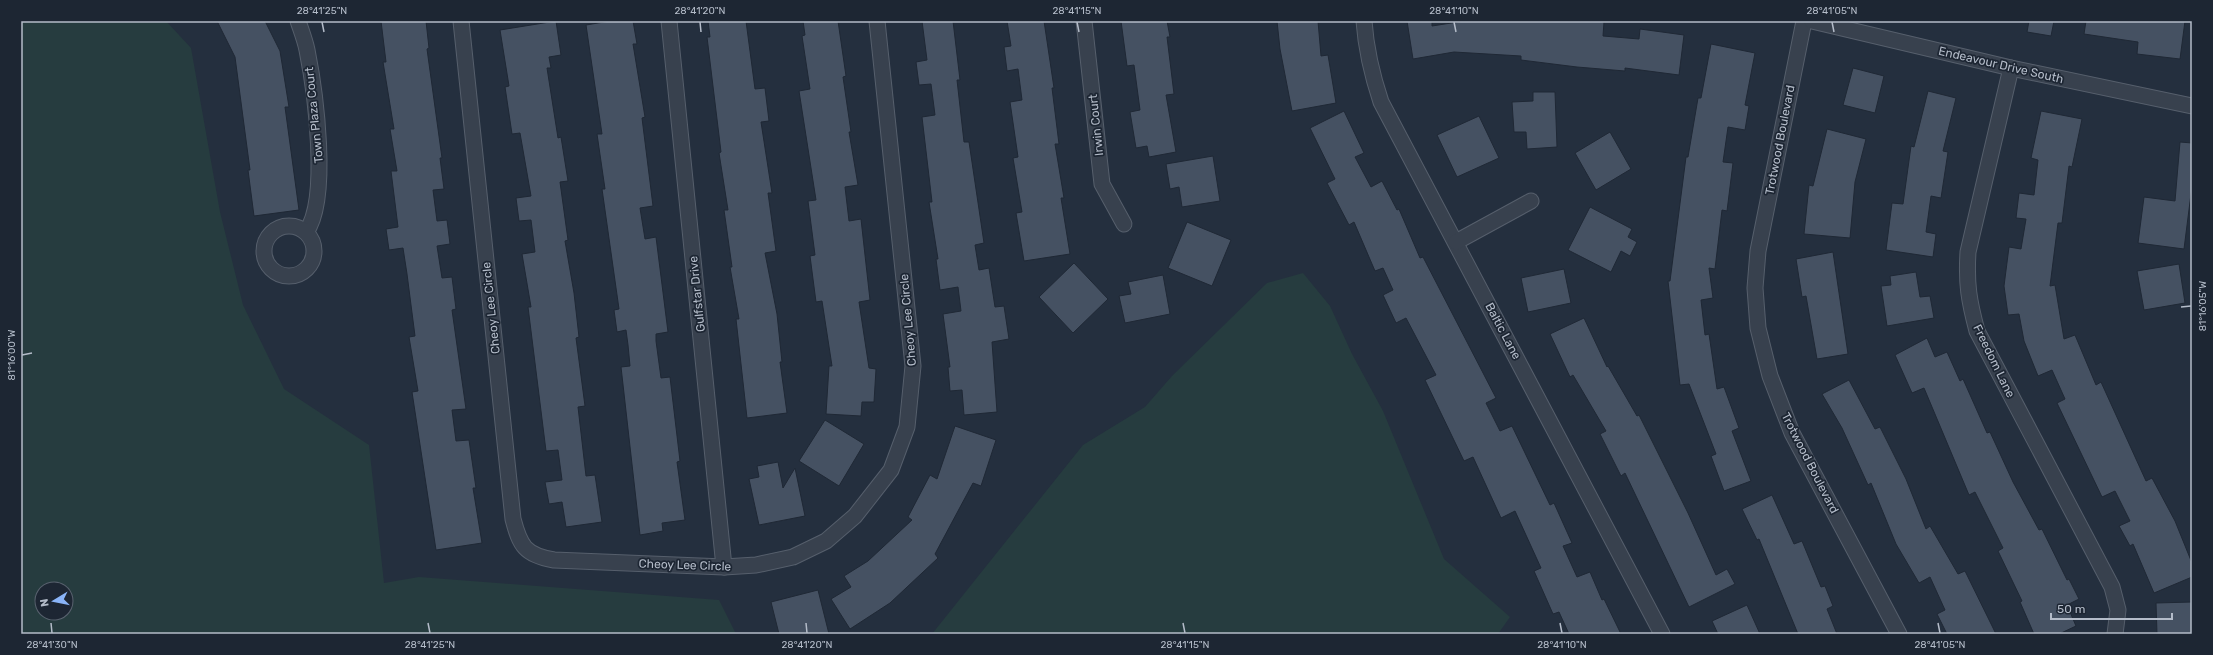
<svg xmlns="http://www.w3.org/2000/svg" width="2213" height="655" viewBox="0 0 2213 655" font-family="Rubik,sans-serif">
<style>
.green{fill:#263c3f;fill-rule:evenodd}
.building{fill:#455162;stroke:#1f2835}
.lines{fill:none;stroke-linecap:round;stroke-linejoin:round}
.street-casing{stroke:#565f6c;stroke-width:17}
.street{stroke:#38414e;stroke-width:15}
.ticks{fill:none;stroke:#b4bcc9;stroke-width:1.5}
.labels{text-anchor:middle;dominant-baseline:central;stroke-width:3.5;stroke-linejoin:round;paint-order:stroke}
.street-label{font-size:12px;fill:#b4bcc9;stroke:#1d2633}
.neatline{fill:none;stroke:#b4bcc9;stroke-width:1.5}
.ticks-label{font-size:10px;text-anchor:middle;fill:#b4bcc9}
</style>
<rect width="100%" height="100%" fill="#242f3e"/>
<g class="green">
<path d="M21 21H166L191 48 220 212 243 305 284 389 369 445 384 583 419 577 719 600 736 634H21ZM42 589H66V613H42Z"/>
<polygon points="1303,273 1330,306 1352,354 1383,411 1444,559 1510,617 1498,634 932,634 1083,445 1145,407 1172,376 1267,283"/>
</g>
<g class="building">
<polygon points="217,21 265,21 280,51 289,107 285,107 299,210 254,216 248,170 250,170 235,57"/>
<polygon points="381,21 426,21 429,48 427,49 442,158 440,158 444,189 433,190 437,221 447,220 450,244 437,246 442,278 452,277 456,309 452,310 466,409 452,410 456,441 469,440 476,488 473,488 482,543 436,550 412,392 418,391 409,337 415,336 407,274 403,248 389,250 386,229 398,227 391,171 397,171 390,129 394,129 383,62 386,62"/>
<polygon points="556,21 561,55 549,57 551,68 547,68 558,138 561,137 568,181 560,182 568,240 565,241 574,293 579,337 576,338 585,406 578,407 586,476 595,475 602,522 566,527 562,502 549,504 545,482 562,480 558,450 546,451 528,307 531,307 522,254 535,252 531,220 519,221 516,198 531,196 520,133 512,134 505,87 509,86 500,30"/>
<polygon points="610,21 633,21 637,44 633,44 645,117 642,118 653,206 640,208 645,239 656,237 668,332 656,334 656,341 661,378 670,377 680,461 677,462 685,520 662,523 663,531 640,535 621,367 630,366 628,345 626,330 617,332 614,310 619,309 602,189 605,189 597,134 602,134 586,25"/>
<polygon points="708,21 746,21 755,89 765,88 769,121 761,122 772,193 768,193 776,251 765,253 777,314 782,362 780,362 787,413 747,418 736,319 739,319 730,267 732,267 724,210 728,210 719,153 721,152 707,37 710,37"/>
<polygon points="803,21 838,21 846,76 843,77 851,132 849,132 858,185 845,187 849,221 861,219 870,300 859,302 869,368 876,369 874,402 862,402 861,416 826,414 829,366 832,366 822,301 816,302 810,256 815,255 808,201 816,200 799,91 810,89 802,36 805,35"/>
<polygon points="922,21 953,21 960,80 957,80 964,142 969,142 984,243 975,245 979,270 989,268 995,307 1004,306 1009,339 992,342 997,412 964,415 962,390 950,391 948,367 950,367 943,314 961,311 958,287 940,290 936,259 938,259 929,202 932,202 922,117 935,115 931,84 919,85 916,62 927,60"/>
<polygon points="1007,21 1044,21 1054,88 1052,88 1059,144 1055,144 1064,198 1061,198 1070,254 1024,261 1016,213 1022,212 1013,158 1018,157 1010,102 1022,100 1018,69 1007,71 1004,47 1011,46"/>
<polygon points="1121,21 1167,21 1170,37 1167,37 1174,94 1166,95 1176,152 1149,157 1147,146 1136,148 1130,112 1140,110 1134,65 1127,66"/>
<polygon points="1277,21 1318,21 1321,56 1328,55 1336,103 1292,111 1280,49"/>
<polygon points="1407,21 1432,21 1432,26 1464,21 1595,21 1604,22 1603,36 1639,39 1640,29 1684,35 1679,75 1625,68 1625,71 1577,67 1521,60 1521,56 1454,52 1413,59"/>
<polygon points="2029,21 2054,21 2051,36 2027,32"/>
<polygon points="2086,21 2185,21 2180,59 2137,54 2138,42 2084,34"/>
<polygon points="1711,44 1755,53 1745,105 1749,106 1745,130 1728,127 1723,162 1733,163 1727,211 1722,210 1715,269 1709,268 1713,298 1701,300 1705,335 1709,334 1717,389 1724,387 1739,428 1732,431 1751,481 1724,491 1711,456 1716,454 1689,384 1680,385 1668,281 1670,281 1686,157 1688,157 1698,98 1701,98"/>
<polygon points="1853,68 1884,76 1875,113 1843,105"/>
<polygon points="1928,91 1956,98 1943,151 1948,152 1941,198 1931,196 1926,232 1936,234 1933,257 1886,250 1892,203 1903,204 1911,146 1914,147"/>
<polygon points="1533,92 1555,92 1557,147 1527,149 1526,132 1514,132 1512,102 1533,101"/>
<polygon points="1344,111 1364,153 1355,157 1371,187 1382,181 1397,210 1399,209 1420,258 1423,257 1496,398 1486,403 1500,431 1512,426 1550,505 1554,503 1572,543 1563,546 1577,577 1590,572 1602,600 1604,599 1621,634 1569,634 1559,612 1553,614 1534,571 1541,568 1515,511 1501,518 1473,457 1464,461 1425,380 1436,375 1406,318 1396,323 1383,295 1393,290 1383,268 1375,271 1354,222 1349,225 1327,183 1335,179 1310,128"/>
<polygon points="2041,111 2082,119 2072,167 2069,166 2062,223 2058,223 2050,286 2055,285 2064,339 2075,335 2096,385 2101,382 2146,481 2152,478 2175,521 2192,563 2192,577 2154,593 2133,544 2130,546 2119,526 2130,521 2115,491 2102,497 2057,403 2065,399 2052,370 2038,376 2024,341 2019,314 2008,315 2004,286 2009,247 2021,249 2026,219 2016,218 2019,193 2034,195 2038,160 2031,158"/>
<polygon points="1479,116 1499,158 1457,177 1437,135"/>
<polygon points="1827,129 1866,139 1855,182 1850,238 1804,234 1809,185 1813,186"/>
<polygon points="1610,132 1631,169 1596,190 1575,153"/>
<polygon points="2180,142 2192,143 2192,186 2184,249 2138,243 2144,197 2175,201"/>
<polygon points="1213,156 1220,201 1182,207 1179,187 1170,189 1166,164"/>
<polygon points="1590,207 1632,229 1628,237 1637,242 1630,256 1621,251 1611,272 1568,250"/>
<polygon points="1187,222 1231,240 1212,286 1168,268"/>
<polygon points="1833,252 1848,354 1817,359 1806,296 1802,297 1796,259"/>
<polygon points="1074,263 1108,299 1073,333 1039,297"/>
<polygon points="2179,264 2185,303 2144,310 2137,271"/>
<polygon points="1564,269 1571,303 1528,312 1521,278"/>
<polygon points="1916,272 1920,297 1930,296 1934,318 1887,326 1881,286 1891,285 1890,276"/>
<polygon points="1163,275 1170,314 1125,323 1119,296 1131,294 1128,282"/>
<polygon points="1584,318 1607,367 1608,366 1637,416 1639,415 1688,513 1716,575 1727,569 1735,584 1689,607 1625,473 1621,476 1600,434 1606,431 1573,375 1570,377 1550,334"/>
<polygon points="1927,338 1935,357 1947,352 1960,381 1963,379 1987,433 1990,432 2013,482 2039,530 2042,529 2067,580 2069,579 2079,599 2067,605 2076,626 2059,634 2034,634 2020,602 2022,601 1998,551 2003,548 1975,492 1969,495 1924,388 1912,393 1895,355"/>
<polygon points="1849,380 1875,429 1880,427 1906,479 1926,529 1930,526 1958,574 1965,571 1996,634 1947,634 1937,614 1945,610 1930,577 1919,583 1896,544 1871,483 1868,485 1842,428 1822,394"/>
<polygon points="825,420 864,444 839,486 799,461"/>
<polygon points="955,426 996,440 981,486 973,483 935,554 938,558 890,603 850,629 831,599 851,587 844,576 868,561 912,520 908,517 930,475 937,479"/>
<polygon points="778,462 783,488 795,468 805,516 759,525 749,479 759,477 757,466"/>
<polygon points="1772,495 1794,544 1802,541 1821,587 1825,586 1833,606 1827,609 1837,634 1798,634 1759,539 1757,540 1742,509"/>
<polygon points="818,590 829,634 779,634 771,602"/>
<polygon points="2192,602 2192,634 2157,634 2156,603"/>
<polygon points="1747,605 1760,634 1718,634 1712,621"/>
</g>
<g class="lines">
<defs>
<g id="street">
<path d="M298 21C301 30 305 40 307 50 315 90 330 199 306 232"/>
<path d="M461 21 513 519C520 546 525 555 554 560L724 567 756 565 793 557 826 541 855 516 891 470 907 427 913 366 877 21"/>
<polyline points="669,21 724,567"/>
<polyline points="1084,21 1102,184 1124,224"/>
<path d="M1364 21C1366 50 1372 75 1381 102L1662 634"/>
<polyline points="1804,21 1758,251 1755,288 1758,328 1770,376 1792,433 1899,634"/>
<polyline points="1812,21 2011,68 2192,106"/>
<path d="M2011 68 1968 252C1966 284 1969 301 1977 331L2112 587 2118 610 2115 634"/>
<circle cx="289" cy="251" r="25"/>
<polyline points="1456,242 1531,201"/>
</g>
</defs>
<use href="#street" class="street-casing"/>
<use href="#street" class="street"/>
</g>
<path class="ticks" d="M322 22 324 32M700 22 701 32M1077 22 1079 32M1454 22 1456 32M1832 22 1834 32M2181 307 2191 306M22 355 32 353M51 623 52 633M428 623 430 633M806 623 807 633M1183 623 1185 633M1560 623 1562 633M1938 623 1940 633"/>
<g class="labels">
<g class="street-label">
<text transform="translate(2001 65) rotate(13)">Endeavour Drive South</text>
<text transform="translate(314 115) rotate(-96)">Town Plaza Court</text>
<text transform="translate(1096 125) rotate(-96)">Irwin Court</text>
<text transform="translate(1780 140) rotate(-79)">Trotwood Boulevard</text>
<text transform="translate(697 294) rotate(-96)">Gulfstar Drive</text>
<text transform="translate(491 308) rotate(-96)">Cheoy Lee Circle</text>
<text transform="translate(908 320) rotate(-95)">Cheoy Lee Circle</text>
<text transform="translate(1503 331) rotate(62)">Baltic Lane</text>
<text transform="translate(1994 361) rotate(64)">Freedom Lane</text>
<text transform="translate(1810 463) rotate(63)">Trotwood Boulevard</text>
<text transform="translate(685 565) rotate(2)">Cheoy Lee Circle</text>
</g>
</g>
<rect width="2213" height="655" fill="none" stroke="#1d2633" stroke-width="44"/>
<g transform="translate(54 601) rotate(260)"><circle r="19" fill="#1d2633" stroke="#59626f"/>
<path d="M0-3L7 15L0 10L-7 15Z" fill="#8ab4f8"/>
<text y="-6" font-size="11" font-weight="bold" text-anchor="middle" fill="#b4bcc9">N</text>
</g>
<path d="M2051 613v6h121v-6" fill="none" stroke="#b4bcc9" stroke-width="2"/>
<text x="2057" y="613" font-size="12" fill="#b4bcc9" stroke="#1d2633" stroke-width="3" paint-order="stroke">50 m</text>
<rect x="22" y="22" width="2169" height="611" class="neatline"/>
<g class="ticks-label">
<text x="322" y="14">28°41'25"N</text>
<text x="700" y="14">28°41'20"N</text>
<text x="1077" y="14">28°41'15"N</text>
<text x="1454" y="14">28°41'10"N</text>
<text x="1832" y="14">28°41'05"N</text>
<text transform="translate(2202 306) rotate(-90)" y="4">81°16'05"W</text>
<text transform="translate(11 355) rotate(-90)" y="4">81°16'00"W</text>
<text x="52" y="648">28°41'30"N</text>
<text x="430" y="648">28°41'25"N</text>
<text x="807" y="648">28°41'20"N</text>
<text x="1185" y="648">28°41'15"N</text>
<text x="1562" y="648">28°41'10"N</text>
<text x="1940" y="648">28°41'05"N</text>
</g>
</svg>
